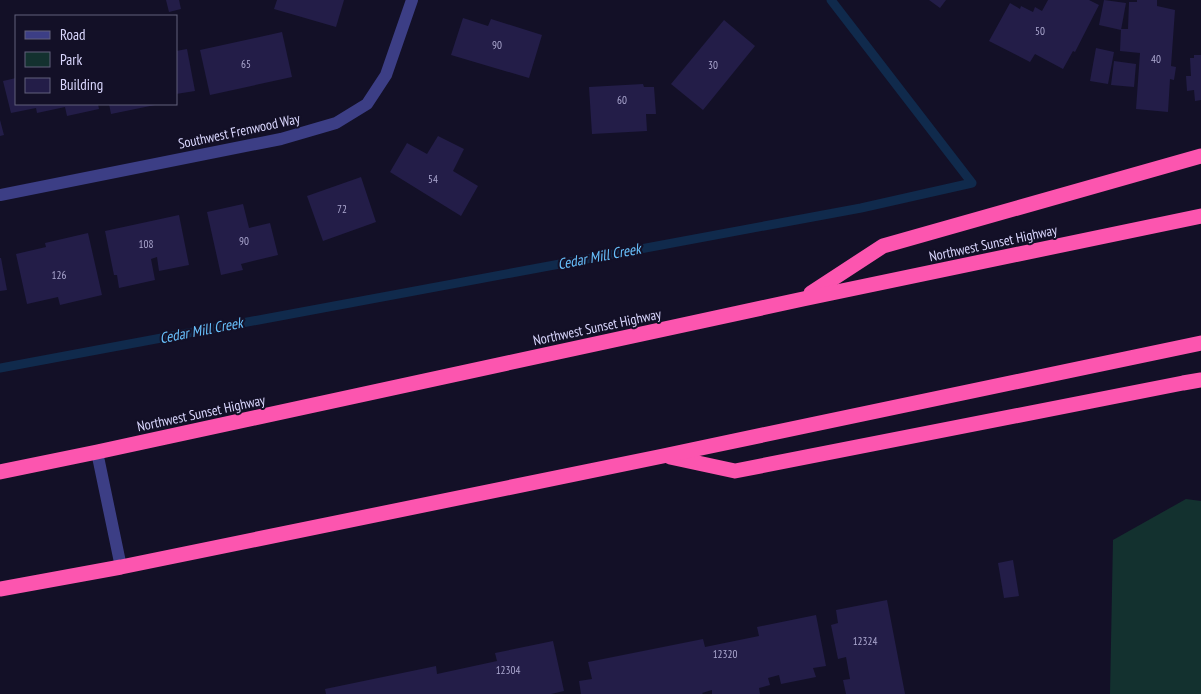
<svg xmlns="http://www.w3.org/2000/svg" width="1201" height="694" viewBox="0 0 1201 694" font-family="'PT Sans Narrow',sans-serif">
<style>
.green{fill:#13312f}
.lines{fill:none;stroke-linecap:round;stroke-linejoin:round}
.stream{stroke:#102a4c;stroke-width:9}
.building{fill:#231d48}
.service{stroke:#3c3e85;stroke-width:12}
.minor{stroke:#3c3e85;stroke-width:12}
.motorway{stroke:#fc55af;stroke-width:15}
.labels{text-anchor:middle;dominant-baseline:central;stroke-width:4;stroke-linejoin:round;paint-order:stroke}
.number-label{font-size:11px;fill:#aca8d0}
.street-label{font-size:14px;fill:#dad7fe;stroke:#131027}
.water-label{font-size:15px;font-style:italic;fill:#68c0fc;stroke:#131027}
</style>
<rect width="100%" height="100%" fill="#131027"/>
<polygon class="green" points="1186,499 1201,501 1201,694 1110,694 1113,540"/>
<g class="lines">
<polyline class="stream" points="0,368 861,208 972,183 831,0"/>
</g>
<g class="building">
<polygon points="166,0 179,0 181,9 169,12"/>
<polygon points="277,0 344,0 336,27 274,9"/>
<polygon points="929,0 946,0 940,8"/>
<polygon points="1048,0 1089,0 1099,5 1075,52 1073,51 1063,69 1035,54 1030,62 989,41 1010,3 1020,9 1021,6 1033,12 1035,7 1042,11"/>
<polygon points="1104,0 1126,3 1121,30 1099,25"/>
<polygon points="1137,0 1157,0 1157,6 1175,10 1171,66 1176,67 1174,80 1170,79 1168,112 1136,109 1140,53 1120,51 1121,29 1128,29 1129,2 1137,2"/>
<polygon points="463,18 488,26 491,19 542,35 529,78 451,55"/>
<polygon points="724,20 755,46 703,110 671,84"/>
<polygon points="282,32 292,77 210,95 200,50"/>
<polygon points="1096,48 1114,52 1108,84 1090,81"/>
<polygon points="187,49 195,91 176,94 176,51"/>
<polygon points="1194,55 1201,55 1201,100 1195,101 1194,90 1187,91 1186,76 1191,76 1190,58 1194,58"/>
<polygon points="1114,61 1136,64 1134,87 1111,85"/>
<polygon points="16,78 16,104 98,104 99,109 67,116 65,107 37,113 36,108 11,113 3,81"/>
<polygon points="643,84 644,87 654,87 656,114 646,114 647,131 592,134 589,87"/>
<polygon points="109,104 155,104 155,105 111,114"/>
<polygon points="0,120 4,135 0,136"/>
<polygon points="438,136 464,149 453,171 478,186 461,216 390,172 407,143 427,154"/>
<polygon points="361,177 376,222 323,241 307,196"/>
<polygon points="243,204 249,228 270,223 278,255 241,264 243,270 221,275 207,212"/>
<polygon points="179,215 189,265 159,271 157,257 151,259 155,280 119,288 117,275 114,275 105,231"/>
<polygon points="88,233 102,295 60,305 58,297 27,304 16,254 46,247 45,243"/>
<polygon points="0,258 1,258 7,290 0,291"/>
<polygon points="1013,560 1019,596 1004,598 998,563"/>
<polygon points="887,600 905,694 846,694 843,680 850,679 846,657 838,659 831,625 838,623 836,610"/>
<polygon points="816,615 826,666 813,668 816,677 781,684 779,675 768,678 770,685 759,688 760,694 712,694 712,690 702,693 703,694 581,694 579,681 592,679 588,662 703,639 705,647 759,636 757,627"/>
<polygon points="553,641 564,691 551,694 326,694 325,689 436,666 437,674 497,661 495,653"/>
</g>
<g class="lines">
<polyline class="service" points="97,452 121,567"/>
<polyline class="minor" points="0,195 281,139 336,123 367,104 386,75 412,0"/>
<g class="motorway">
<polyline points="811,293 883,246 1201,156"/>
<polyline points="670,457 735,471 1183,383 1201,380"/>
<polyline points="0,472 97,452 803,299 1201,216"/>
<polyline points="0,589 121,567 663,456 1201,343"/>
</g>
</g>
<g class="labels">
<g class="number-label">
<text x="1040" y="31">50</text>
<text x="497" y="45">90</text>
<text x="1156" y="59">40</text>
<text x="246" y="64">65</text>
<text x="713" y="65">30</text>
<text x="622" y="100">60</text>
<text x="433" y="179">54</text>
<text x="342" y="209">72</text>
<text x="244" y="241">90</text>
<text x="146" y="244">108</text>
<text x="59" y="275">126</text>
<text x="865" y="641">12324</text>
<text x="725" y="654">12320</text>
<text x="508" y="670">12304</text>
</g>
<g class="street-label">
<text transform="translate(239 131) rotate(-12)">Southwest Frenwood Way</text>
<text transform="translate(993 243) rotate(-12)">Northwest Sunset Highway</text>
<text transform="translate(597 327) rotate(-12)">Northwest Sunset Highway</text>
<text transform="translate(201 413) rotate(-12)">Northwest Sunset Highway</text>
</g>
<g class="water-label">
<text transform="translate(599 256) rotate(-11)">Cedar Mill Creek</text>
<text transform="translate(201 330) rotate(-11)">Cedar Mill Creek</text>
</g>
</g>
<rect x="15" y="15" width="162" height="90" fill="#131027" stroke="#63607d"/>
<rect x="25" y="31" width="25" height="8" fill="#3c3e85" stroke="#63607d"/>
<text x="60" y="40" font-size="15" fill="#dad7fe">Road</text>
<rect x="25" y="52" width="25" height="15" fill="#13312f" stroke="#63607d"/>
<text x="60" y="65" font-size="15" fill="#dad7fe">Park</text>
<rect x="25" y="78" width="25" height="15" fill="#231d48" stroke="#63607d"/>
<text x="60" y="90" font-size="15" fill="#dad7fe">Building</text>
</svg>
